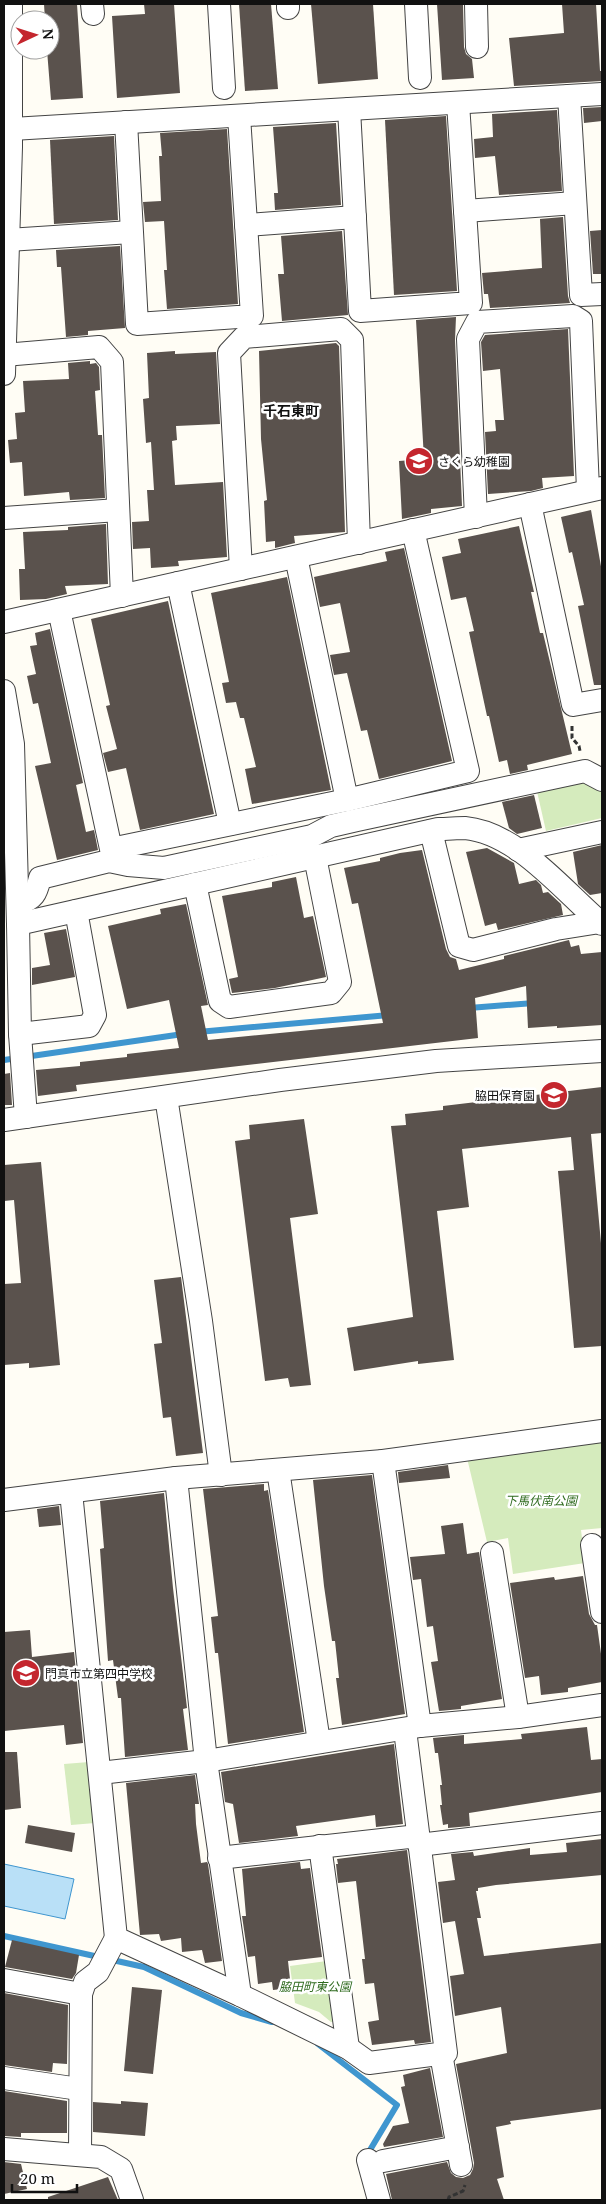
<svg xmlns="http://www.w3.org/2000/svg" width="606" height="2204" viewBox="0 0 606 2204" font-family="'Noto Serif','Noto Sans JP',serif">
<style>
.green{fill:#d5ebbd}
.water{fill:#b9e0f7;stroke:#3f96cf}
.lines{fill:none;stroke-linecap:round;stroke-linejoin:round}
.stream{stroke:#3f96cf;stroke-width:6}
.building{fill:#5a524d}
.minor-casing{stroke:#444;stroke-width:24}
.path{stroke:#333;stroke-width:3;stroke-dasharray:5 2.5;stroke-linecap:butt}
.minor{stroke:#fff;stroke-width:22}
.labels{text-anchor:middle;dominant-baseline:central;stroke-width:5;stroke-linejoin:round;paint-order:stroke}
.poi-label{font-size:12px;fill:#111;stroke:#fff;text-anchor:start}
.park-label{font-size:12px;font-style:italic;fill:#2f6b1f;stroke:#fff}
.neighbourhood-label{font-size:14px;font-weight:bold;fill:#111;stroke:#fff}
</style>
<rect width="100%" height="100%" fill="#fffdf5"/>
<g class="green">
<polygon points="584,776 602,786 602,818 546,831 536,787"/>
<polygon points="602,1442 602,1528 581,1530 585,1563 513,1574 508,1538 487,1542 467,1458"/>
<polygon points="89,1762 95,1823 71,1825 64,1764"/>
<polygon points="334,1960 342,2021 331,2022 319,2012 295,2003 290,1966"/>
</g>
<polygon class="water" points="4,1864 74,1879 65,1919 4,1906"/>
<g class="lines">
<g class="stream">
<polyline points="469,1008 534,1003"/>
<polyline points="198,1032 389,1015"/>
<polyline points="4,1060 183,1034"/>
<polyline points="4,1936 144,1967 241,2013 272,2022"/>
<polyline points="318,2044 397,2105 367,2155"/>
</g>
</g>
<g class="building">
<polygon points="44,4 77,4 83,98 51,100 47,50 50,50 50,20 45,20"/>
<polygon points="144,4 174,4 180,93 117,98 112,16 145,14"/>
<polygon points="239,4 271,4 278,89 245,91"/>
<polygon points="311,4 373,4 378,79 318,84"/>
<polygon points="437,4 463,4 464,47 466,54 472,59 474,78 442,80"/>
<polygon points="562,4 596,4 600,71 602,71 602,81 514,86 509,38 564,33"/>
<polygon points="602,107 602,121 584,123 583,108"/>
<polygon points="557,110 562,191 499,195 495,156 475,158 474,139 493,137 492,114"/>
<polygon points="446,116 457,291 394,295 385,120"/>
<polygon points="336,123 341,205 275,210 274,193 278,193 273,127"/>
<polygon points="227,129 238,304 167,309 164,270 167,270 164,221 145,222 143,202 161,201 159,156 162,156 160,133"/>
<polygon points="114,136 118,220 54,224 50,140"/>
<polygon points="563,217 568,296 570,303 490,308 488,294 484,294 482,273 542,268 540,219"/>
<polygon points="602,230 602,274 593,274 590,231"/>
<polygon points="342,231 348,315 282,321 278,274 284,274 281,236"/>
<polygon points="120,246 125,328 88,331 88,335 66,337 61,267 57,267 56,250"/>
<polygon points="456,317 455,340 462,506 431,509 431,513 402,519 399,461 424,459 416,320"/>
<polygon points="568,329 574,476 542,478 543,488 531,491 488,494 485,432 496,431 495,420 504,420 500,369 483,371 481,342 485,335"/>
<polygon points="336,343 339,346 345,532 294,536 295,543 275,548 275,541 266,542 264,501 267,500 261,439 259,351"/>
<polygon points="175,351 175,354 216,352 220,424 176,426 177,440 172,441 175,485 223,482 227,557 178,561 179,566 151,568 150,548 133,549 132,522 149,521 147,490 154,490 151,442 146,443 143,399 149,398 147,353"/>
<polygon points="90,361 90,364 96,363 99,367 100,390 95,391 98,435 102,435 105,498 70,500 69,492 24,496 22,462 10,463 8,440 17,439 15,413 25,412 23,381 69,379 68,363"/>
<polygon points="591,510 602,572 602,685 594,685 578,606 584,605 572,552 569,553 561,517"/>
<polygon points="106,524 108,584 65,586 67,594 46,599 20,600 19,569 25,569 23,532 68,530 68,527"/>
<polygon points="519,526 534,592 531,592 540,633 543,633 572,754 527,765 528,770 510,774 507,760 499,762 489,716 487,716 469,632 474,631 466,597 451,600 442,557 461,553 458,539"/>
<polygon points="404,548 452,761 379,779 367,730 361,731 347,673 334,675 330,655 350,652 340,603 320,607 314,577 387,561 385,552"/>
<polygon points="287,577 331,790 252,804 245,769 256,767 244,718 240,718 236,702 226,703 222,683 229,682 211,593"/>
<polygon points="168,601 214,814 140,830 126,768 108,772 103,753 117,749 106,706 110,705 91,619"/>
<polygon points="50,629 83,783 76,785 86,832 94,830 98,850 57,860 35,766 51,763 38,703 33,704 27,676 36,674 30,646 37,645 35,633"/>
<polygon points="534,795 542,828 517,834 509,828 502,802"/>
<polygon points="602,845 602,893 590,895 578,884 573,852"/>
<polygon points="487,848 514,863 519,884 536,880 541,885 543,893 548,892 561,904 563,915 498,930 496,923 485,926 466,852"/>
<polygon points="422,850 446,949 450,957 456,959 459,970 504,959 504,956 569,940 571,947 579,945 581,954 602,952 602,1025 557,1028 557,1026 528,1028 526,986 475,998 478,1038 76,1085 77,1091 38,1096 36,1070 80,1066 80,1062 127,1057 127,1054 179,1048 169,1000 127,1009 108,926 161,914 160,909 186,904 208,1005 201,1006 208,1040 383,1023 358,903 352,904 344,868 380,861 380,858 400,853"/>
<polygon points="296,877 304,918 313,916 326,977 275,988 232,993 229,979 238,977 222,896 272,887 272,882"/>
<polygon points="66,929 75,977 32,985 32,968 50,965 44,933"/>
<polygon points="10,1073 12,1105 4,1105 4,1074"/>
<polygon points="602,1087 602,1133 591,1134 602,1254 602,1346 574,1348 558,1171 574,1170 571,1137 462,1149 469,1207 437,1211 454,1360 418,1364 418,1361 354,1371 347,1328 413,1317 391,1126 406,1125 405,1114 443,1110 443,1106"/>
<polygon points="304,1119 318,1214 290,1218 311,1385 290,1387 288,1378 265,1381 235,1141 250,1139 249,1125"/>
<polygon points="41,1162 60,1365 29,1368 29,1363 4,1365 4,1284 21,1283 14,1200 4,1201 4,1165"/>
<polygon points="181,1277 203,1453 176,1456 171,1417 163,1418 154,1344 162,1343 154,1280"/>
<polygon points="448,1465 450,1478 399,1483 398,1472"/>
<polygon points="372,1475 405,1714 342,1725 336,1678 339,1678 335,1641 332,1641 324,1586 313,1480"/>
<polygon points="264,1484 264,1491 268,1490 304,1732 228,1744 218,1653 215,1653 211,1617 218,1616 203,1489"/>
<polygon points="164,1493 173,1588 187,1708 183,1709 188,1750 125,1757 121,1698 118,1698 113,1660 108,1661 100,1549 104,1548 100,1501"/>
<polygon points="59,1506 61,1525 39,1527 37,1509"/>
<polygon points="463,1523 467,1554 479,1552 502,1699 461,1706 461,1709 439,1711 431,1662 438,1661 433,1626 427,1627 421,1579 413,1580 410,1557 445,1554 441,1526"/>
<polygon points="583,1576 589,1614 595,1625 597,1625 602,1661 602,1682 568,1688 568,1692 541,1695 539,1676 525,1678 510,1583 554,1577 555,1580"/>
<polygon points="30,1630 32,1657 74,1652 83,1743 66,1745 64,1725 4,1731 4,1632"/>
<polygon points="587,1727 591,1760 602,1759 602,1792 469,1813 470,1826 448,1828 448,1824 443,1825 440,1805 442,1805 440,1785 442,1785 438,1753 435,1753 433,1738 464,1735 464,1744 522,1739 521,1734"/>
<polygon points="394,1744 403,1824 376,1827 375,1815 296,1826 298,1836 239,1843 233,1804 225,1802 221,1772"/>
<polygon points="4,1752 17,1752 21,1808 4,1810"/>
<polygon points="195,1775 199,1804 195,1804 196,1824 201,1863 207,1862 208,1864 222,1961 205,1963 202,1950 182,1952 181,1938 161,1941 159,1934 140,1935 126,1783"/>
<polygon points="28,1825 75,1833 72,1852 25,1843"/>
<polygon points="602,1839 602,1875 496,1885 478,1888 478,1891 476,1891 481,1918 477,1918 484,1956 602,1943 602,2109 510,2121 511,2124 496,2127 504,2177 497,2179 504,2200 392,2200 386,2174 447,2162 451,2173 456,2177 463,2178 470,2175 473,2169 474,2163 456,2064 507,2053 501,2007 455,2016 450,1976 464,1974 455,1921 443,1923 438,1882 455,1880 451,1854 473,1852 474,1856 530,1848 530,1855 567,1852 566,1843"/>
<polygon points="407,1850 431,2042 415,2044 414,2040 372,2045 368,2022 379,2020 374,1983 365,1984 362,1959 365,1959 356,1881 338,1883 336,1864 338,1864 337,1859"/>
<polygon points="300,1862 301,1869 310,1868 322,1957 288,1961 291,1988 273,1990 272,1982 258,1984 255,1956 248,1957 242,1916 246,1916 242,1869"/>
<polygon points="12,1940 79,1955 76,1973 72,1979 5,1967"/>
<polygon points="132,1987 162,1990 153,2074 124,2071"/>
<polygon points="4,1993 68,2005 67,2064 53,2063 52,2072 4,2065"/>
<polygon points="430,2068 443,2137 384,2147 383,2144 393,2126 409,2123 401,2087 405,2086 403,2075"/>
<polygon points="4,2091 67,2101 67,2133 21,2133 21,2137 4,2136"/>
<polygon points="121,2101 148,2103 145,2136 93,2132 93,2102 121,2104"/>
<polygon points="4,2162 21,2164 27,2189 4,2194"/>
<polygon points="108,2177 118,2200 48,2200 48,2197"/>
</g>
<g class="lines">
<defs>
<g id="minor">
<polyline points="92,4 93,14"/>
<polyline points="219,4 224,88"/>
<polyline points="288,4 288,8"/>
<polyline points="416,4 420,78"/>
<polyline points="476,4 477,47"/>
<polyline points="569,96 581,295 602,294"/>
<polyline points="349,109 360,311 471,303 458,103"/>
<polyline points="126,122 137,324 252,316 239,116"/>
<polyline points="12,129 602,94"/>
<polyline points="465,211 575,203"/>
<polyline points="246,225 355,217"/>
<polyline points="8,240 131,232"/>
<polyline points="4,355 99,347 112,362 122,596"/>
<polyline points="4,374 11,147 11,4"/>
<polyline points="530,504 573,705 602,700"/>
<polyline points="476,517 468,339 477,322 573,316 581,321 588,490"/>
<polyline points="4,518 118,510"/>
<polyline points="296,557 347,800 468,771 413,530"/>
<polyline points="241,569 229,353 244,337 341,329 352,340 359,543"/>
<polyline points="178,583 230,824"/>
<polyline points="59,610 111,849 347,800"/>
<polyline points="4,622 602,488"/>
<path d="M4 691 13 744 18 924 438 829C447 829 457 828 465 828 518 833 563 891 602 924"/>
<polyline points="431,831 459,946 473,950 556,929 600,922"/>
<polyline points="518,850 602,832"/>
<polyline points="195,884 220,1001 229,1007 331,993 340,982 315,857"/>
<path d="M18 904C34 899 36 894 40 878L109 861 128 865 164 868 312 836 331 826 357 820 585 771 602 780"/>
<polyline points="18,924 20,1034 26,1117"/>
<polyline points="20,1034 89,1026 95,1015 76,911"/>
<polyline points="166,1097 201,1321 221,1475"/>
<polyline points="4,1120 280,1080 436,1061 602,1051"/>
<polyline points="383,1461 420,1726"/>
<polyline points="278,1470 319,1742"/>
<polyline points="176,1478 206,1761 240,1995"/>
<polyline points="71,1492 116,1938 240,1995 348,2048 369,2063 446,2053 405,1730"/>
<polyline points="4,1500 176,1478 383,1461 602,1431"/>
<polyline points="592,1545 602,1612"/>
<polyline points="492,1553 518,1717"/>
<polyline points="100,1773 206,1761 420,1726 518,1717 602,1705"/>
<polyline points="419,1845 602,1823"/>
<polyline points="320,1846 348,2048"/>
<polyline points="219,1858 418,1836"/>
<polyline points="4,1980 81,1994"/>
<polyline points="441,2054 461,2165"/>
<polyline points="4,2078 79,2089"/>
<polyline points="4,2149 101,2157 121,2169 132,2200"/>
<polyline points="80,2155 81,1994 85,1982 98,1972 116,1938"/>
<polyline points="368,2160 379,2200"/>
<polyline points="383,2161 458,2147"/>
</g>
</defs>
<use href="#minor" class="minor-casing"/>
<g class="path">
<polyline points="572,726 572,738 579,746 580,751"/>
<polyline points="448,2200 449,2197 463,2191 465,2185"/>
</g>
<use href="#minor" class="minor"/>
</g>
<defs>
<symbol id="school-disc" viewBox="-11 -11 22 22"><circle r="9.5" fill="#c4262e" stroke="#fff"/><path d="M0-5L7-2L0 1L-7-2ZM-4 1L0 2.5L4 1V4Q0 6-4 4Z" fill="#fff"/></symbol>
</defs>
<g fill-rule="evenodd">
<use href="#school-disc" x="403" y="445" width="32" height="32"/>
<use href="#school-disc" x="538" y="1079" width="32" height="32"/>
<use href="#school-disc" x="10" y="1657" width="32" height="32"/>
</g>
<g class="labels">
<g class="poi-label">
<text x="438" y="461">さくら幼稚園</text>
<text x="535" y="1095" text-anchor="end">脇田保育園</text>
<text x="45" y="1673">門真市立第四中学校</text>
</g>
<g class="park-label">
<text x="541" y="1500">下馬伏南公園</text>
<text x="315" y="1986">脇田町東公園</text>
</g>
<g class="neighbourhood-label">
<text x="291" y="410">千石東町</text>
</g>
</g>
<rect width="606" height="2204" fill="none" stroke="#111111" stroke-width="10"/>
<g transform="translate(35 35) rotate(86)"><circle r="24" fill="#ffffff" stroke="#a0a0a0"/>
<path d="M0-4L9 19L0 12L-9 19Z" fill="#c4262e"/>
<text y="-8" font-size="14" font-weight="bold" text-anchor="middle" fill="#111111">N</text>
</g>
<path d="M12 2184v8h65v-8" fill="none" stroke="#111111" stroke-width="2.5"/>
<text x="20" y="2184" font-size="15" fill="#111111" stroke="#ffffff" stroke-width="4" paint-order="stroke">20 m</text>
</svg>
